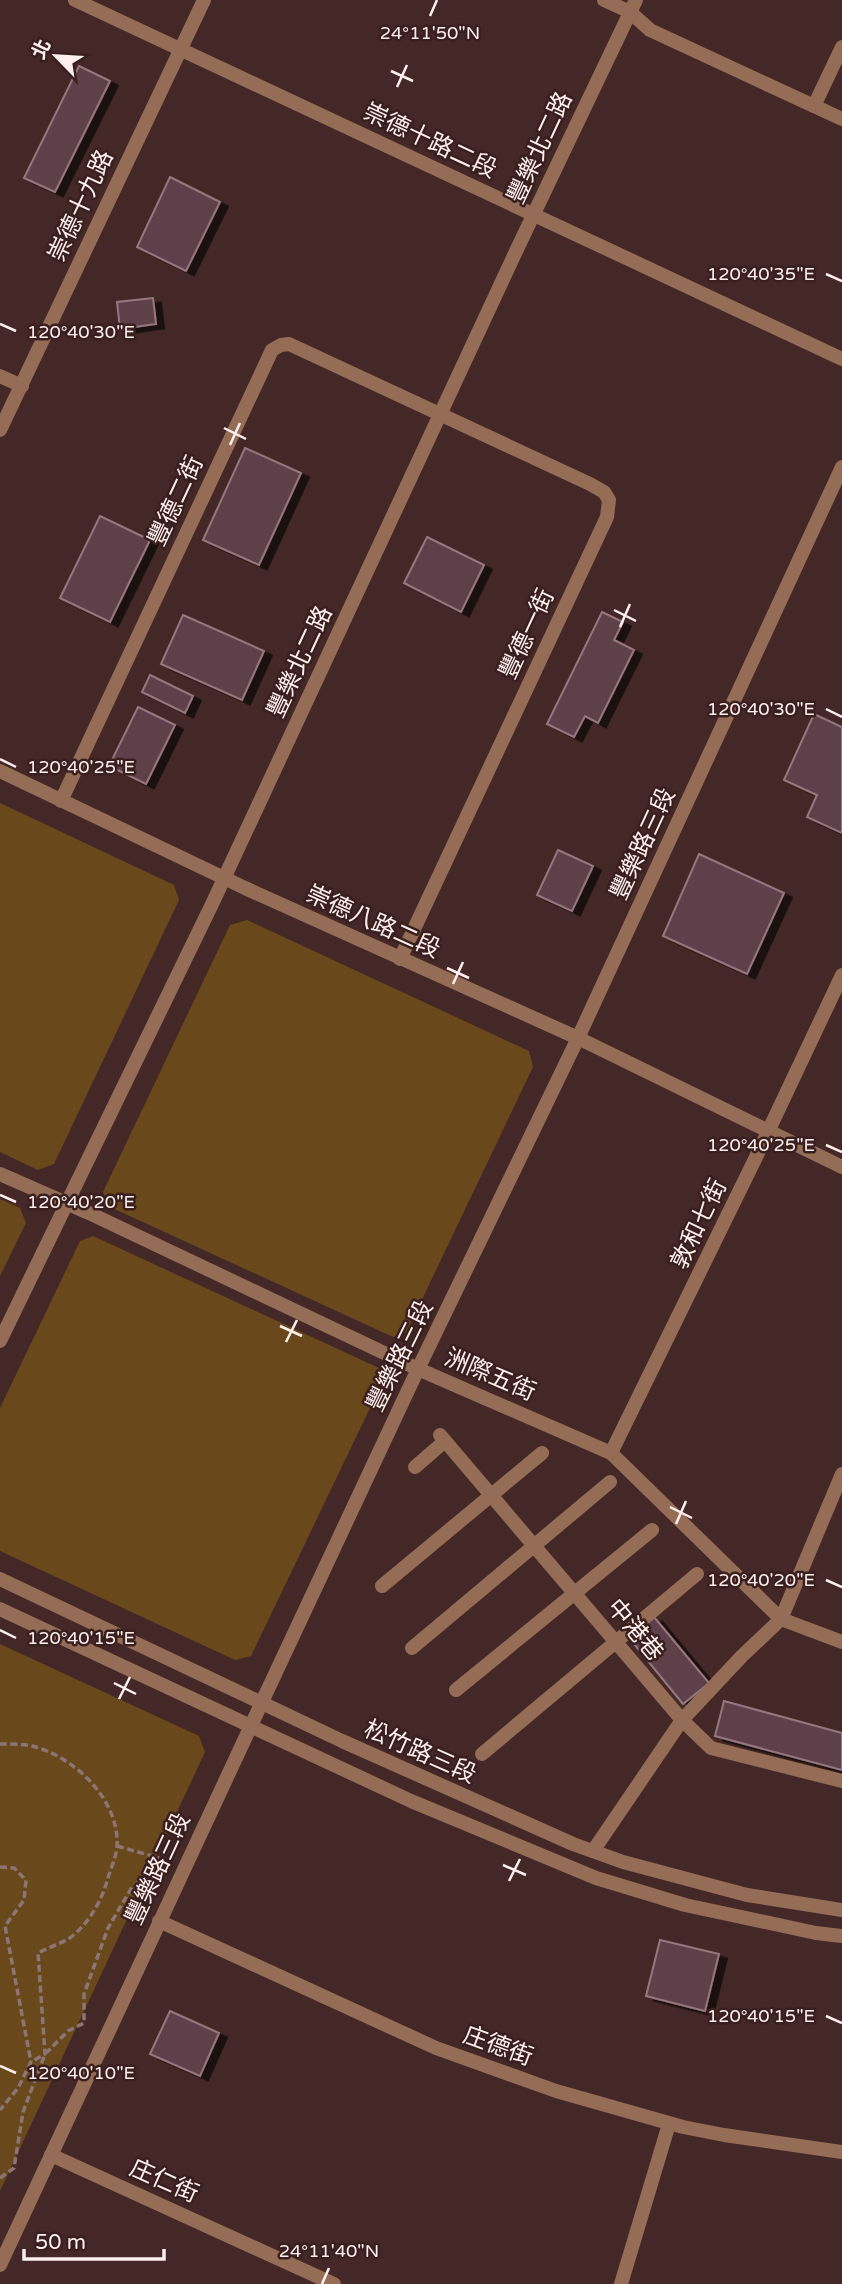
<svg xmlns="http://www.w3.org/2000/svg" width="842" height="2284" viewBox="0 0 842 2284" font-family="'Varela Round','Noto Sans TC',sans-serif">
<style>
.green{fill:#69481c}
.building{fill:#5d4049;stroke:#96767f;stroke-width:2;filter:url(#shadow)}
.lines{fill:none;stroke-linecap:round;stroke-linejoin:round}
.path{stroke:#8c7574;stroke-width:3.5;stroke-dasharray:7 3.5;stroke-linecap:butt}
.minor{stroke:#956c56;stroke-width:14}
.tertiary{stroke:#956c56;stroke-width:14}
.ticks{fill:none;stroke:#feefee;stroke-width:2.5}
.labels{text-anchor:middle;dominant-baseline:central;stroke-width:5;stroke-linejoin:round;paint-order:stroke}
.street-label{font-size:24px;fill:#feefee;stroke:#391f1d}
.ticks-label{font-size:18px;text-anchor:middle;fill:#feefee;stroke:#391f1d;stroke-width:5;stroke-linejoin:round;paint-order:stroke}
</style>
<defs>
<filter id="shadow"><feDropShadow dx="8" dy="4.5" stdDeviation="0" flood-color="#0009"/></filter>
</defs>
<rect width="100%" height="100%" fill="#442827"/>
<g class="green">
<polygon points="0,803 174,885 179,900 54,1164 38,1170 0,1152"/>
<polygon points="247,920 529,1051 533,1067 406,1333 393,1337 108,1206 103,1192 230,925"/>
<polygon points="0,1199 20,1208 26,1223 0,1276"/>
<polygon points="93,1236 379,1368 383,1381 251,1656 235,1660 0,1551 0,1408 80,1241"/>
<polygon points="0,1644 199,1736 205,1752 0,2191"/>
</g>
<g class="building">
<polygon points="79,66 110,81 55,192 24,178"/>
<polygon points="170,177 220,202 186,271 137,247"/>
<polygon points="153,298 156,324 120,329 117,302"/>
<polygon points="245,448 301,473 259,565 203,540"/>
<polygon points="100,516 150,540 110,622 60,598"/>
<polygon points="427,537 484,565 461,612 404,583"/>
<polygon points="602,612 623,622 614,640 634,650 598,723 585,716 574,737 547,724"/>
<polygon points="183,615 264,651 242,700 161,664"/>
<polygon points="150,675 193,696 185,713 142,692"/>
<polygon points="138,707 175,725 146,784 109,766"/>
<polygon points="814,714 842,727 842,833 807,817 817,795 784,780"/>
<polygon points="558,850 593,866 572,911 537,895"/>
<polygon points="699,854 784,893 747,974 663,936"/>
<polygon points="654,1617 709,1683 683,1704 629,1638"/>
<polygon points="724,1701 842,1733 842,1770 715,1736"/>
<polygon points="660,1940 719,1954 705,2011 646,1996"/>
<polygon points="170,2011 219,2033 200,2076 150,2054"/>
</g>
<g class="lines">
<g class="path">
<path d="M0 1744C10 1744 22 1744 32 1746 75 1757 120 1800 117 1847 116 1857 111 1868 108 1878 102 1899 92 1918 76 1933 67 1942 49 1947 38 1953L45 2054 31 2062 18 2088 0 2110"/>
<polyline points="117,1846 159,1858"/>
<polyline points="0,1867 14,1868 26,1880 24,1900 5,1926 31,2062"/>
<polyline points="0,2178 14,2168 23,2112 45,2054 68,2031 84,2023 84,1994 108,1928 132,1887 151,1873"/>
</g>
<g class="minor">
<polyline points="75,0 842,359"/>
<polyline points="604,0 630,12 650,30 842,119"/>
<polyline points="814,106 842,47"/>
<polyline points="0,376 22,386"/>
<polyline points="61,801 272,350 281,345 289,344 590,484 604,492 609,500 607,517 400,959"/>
<polyline points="0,1174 89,1213 418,1369 611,1453 781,1619 842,1642"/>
<polyline points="0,1341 214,900 518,247 636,0"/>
<polyline points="440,1435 682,1720 711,1748 842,1781"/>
<polyline points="611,1453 758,1153 842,975"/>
<polyline points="415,1467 445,1441"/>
<polyline points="382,1586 542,1453"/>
<polyline points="412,1648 610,1482"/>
<polyline points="456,1690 652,1530"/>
<polyline points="262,1702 418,1369 578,1038"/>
<polyline points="482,1754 697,1574"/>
<polyline points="593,1851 682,1720 741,1657 781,1619 842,1474"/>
<polyline points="159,1921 436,2048 556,2091 683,2127 724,2135 842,2152"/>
<polyline points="51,2155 334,2284"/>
<polyline points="621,2284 669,2124"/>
</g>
<g class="tertiary">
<polyline points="0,430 204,0"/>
<polyline points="0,771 245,888 578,1038 842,1167"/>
<polyline points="578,1038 842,467"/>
<polyline points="0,1579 342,1741 573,1844 623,1862 747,1895 842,1910"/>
<polyline points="0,1609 411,1801 596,1878 685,1905 816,1933 842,1936"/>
<polyline points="0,2265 262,1702"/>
</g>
</g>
<path class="ticks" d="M430 16 437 0M391 71 413 81M397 87 407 65M826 274 842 281M0 324 16 331M224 428 246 439M230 445 240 423M614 610 636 621M620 627 630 604M826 709 842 717M0 759 16 767M447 968 469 978M453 984 463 962M826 1145 842 1152M0 1195 16 1202M280 1326 302 1336M286 1342 297 1320M670 1507 692 1518M676 1524 686 1501M826 1580 842 1587M0 1630 16 1638M114 1683 136 1694M119 1699 130 1677M503 1865 526 1875M509 1881 520 1859M826 2016 842 2023M0 2066 16 2073M322 2284 329 2268"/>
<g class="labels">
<g class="street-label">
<text transform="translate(430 141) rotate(25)">崇德十路二段</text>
<text transform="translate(540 148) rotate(-65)">豐樂北二路</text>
<text transform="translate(81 206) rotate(-65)">崇德十九路</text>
<text transform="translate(176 501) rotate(-65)">豐德二街</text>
<text transform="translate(527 634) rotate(-65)">豐德一街</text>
<text transform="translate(300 662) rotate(-65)">豐樂北二路</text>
<text transform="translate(643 844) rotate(-65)">豐樂路三段</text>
<text transform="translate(373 922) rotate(24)">崇德八路二段</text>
<text transform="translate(699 1224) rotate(-64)">敦和七街</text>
<text transform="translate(400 1356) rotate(-64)">豐樂路三段</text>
<text transform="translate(490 1375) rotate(23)">洲際五街</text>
<text transform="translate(635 1630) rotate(50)">中港巷</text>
<text transform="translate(420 1752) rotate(24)">松竹路三段</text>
<text transform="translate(158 1869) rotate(-65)">豐樂路三段</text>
<text transform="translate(498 2046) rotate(20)">庄德街</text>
<text transform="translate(164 2181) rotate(24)">庄仁街</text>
</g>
</g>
<g class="ticks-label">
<text x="430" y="39">24°11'50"N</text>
<text x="761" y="280">120°40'35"E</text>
<text x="81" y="338">120°40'30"E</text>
<text x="761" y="715">120°40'30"E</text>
<text x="81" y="773">120°40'25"E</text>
<text x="761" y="1151">120°40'25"E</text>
<text x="81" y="1208">120°40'20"E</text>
<text x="761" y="1586">120°40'20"E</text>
<text x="81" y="1644">120°40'15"E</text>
<text x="761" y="2022">120°40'15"E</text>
<text x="81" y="2079">120°40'10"E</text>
<text x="329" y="2257">24°11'40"N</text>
</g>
<g transform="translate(56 56) rotate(295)" stroke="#391f1d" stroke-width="5" paint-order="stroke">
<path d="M0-5L12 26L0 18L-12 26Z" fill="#feefee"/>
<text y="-10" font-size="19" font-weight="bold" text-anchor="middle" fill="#feefee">北</text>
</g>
<path d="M24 2249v10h140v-10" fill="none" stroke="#feefee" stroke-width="3.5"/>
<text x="35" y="2249" font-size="21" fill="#feefee" stroke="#391f1d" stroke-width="5" paint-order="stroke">50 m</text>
</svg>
